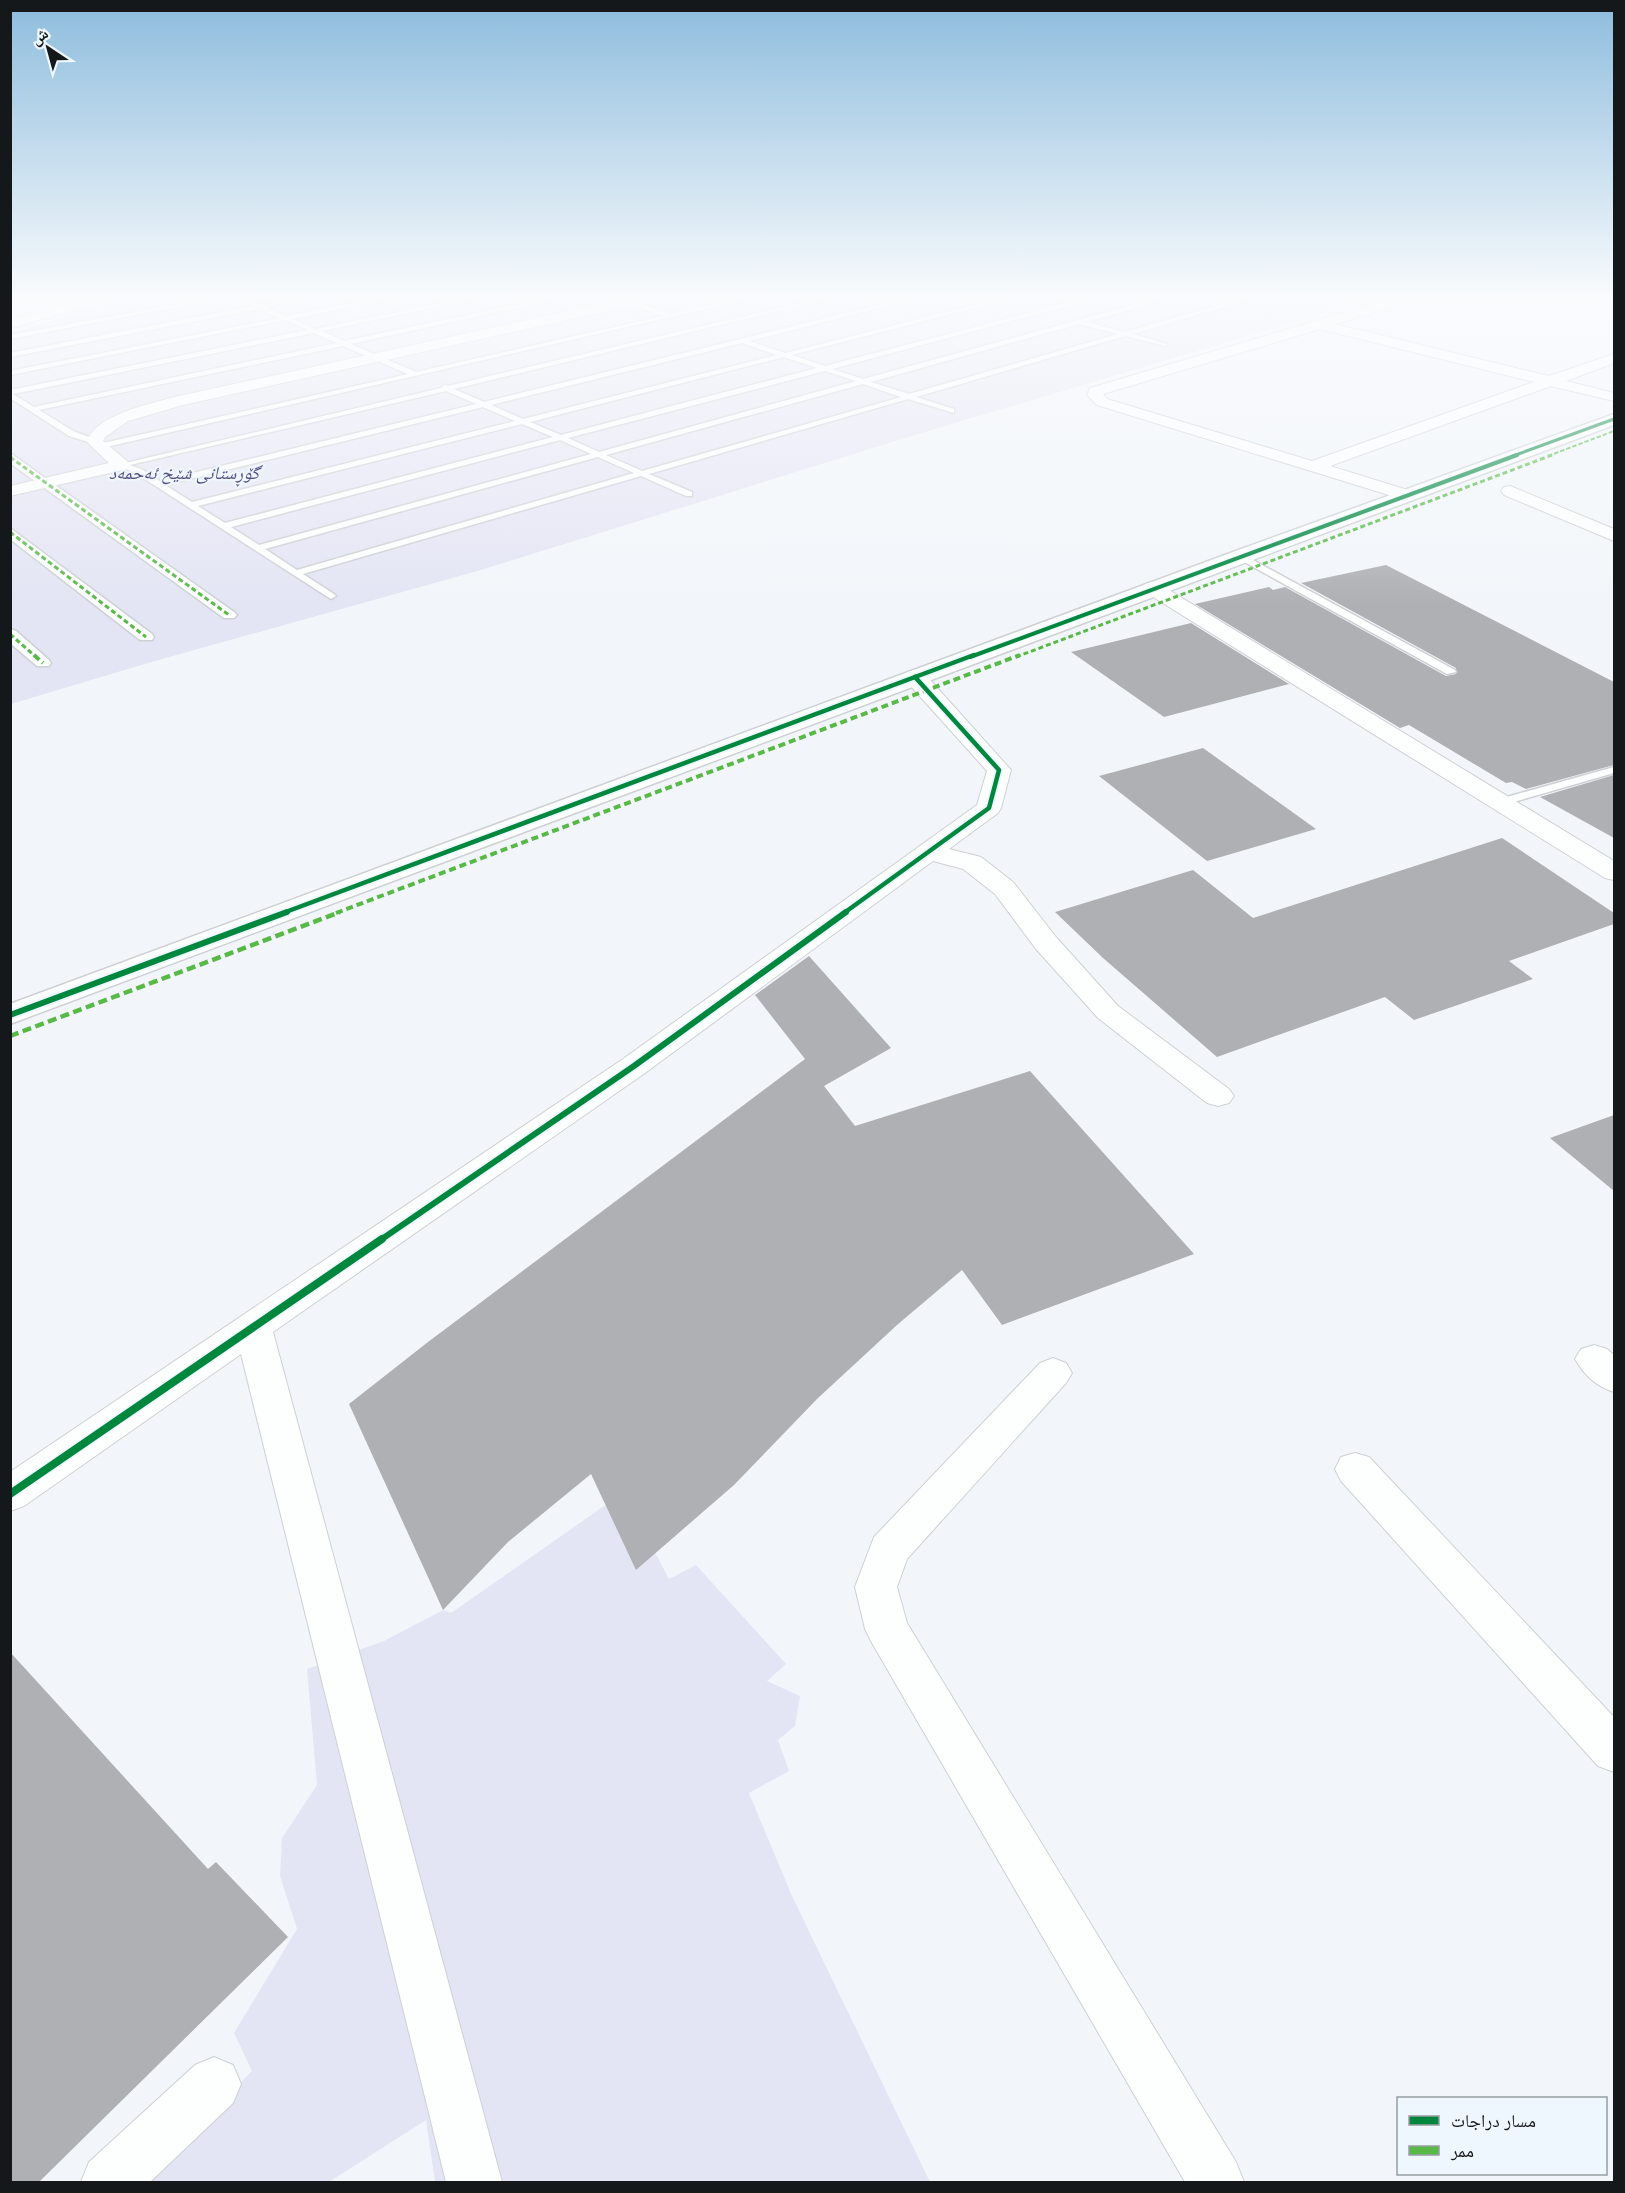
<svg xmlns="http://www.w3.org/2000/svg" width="1625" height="2193" viewBox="0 0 1625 2193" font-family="'Noto Serif','Noto Naskh Arabic',serif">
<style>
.green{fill:#e4e5f4}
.building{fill:#aeb0b4}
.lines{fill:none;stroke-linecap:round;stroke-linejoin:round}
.service-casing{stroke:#cdd1d4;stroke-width:3}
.pedestrian-casing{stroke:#cdd1d4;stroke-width:3}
.minor-casing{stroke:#cdd1d4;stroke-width:2}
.tertiary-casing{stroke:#cdd1d4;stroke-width:3}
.service{fill:#fdfefe;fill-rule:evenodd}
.pedestrian{fill:#fdfefe;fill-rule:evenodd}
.minor{fill:#fdfefe;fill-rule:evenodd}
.tertiary{fill:#fdfefe;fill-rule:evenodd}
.quiet-far3{stroke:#58b947;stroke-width:2;stroke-dasharray:4.5 2;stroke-linecap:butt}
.quiet-far2{stroke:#58b947;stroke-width:3;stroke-dasharray:5 3;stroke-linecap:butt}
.quiet-far1{stroke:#58b947;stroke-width:4;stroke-dasharray:7 4;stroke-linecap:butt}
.quiet{stroke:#58b947;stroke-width:4.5;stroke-dasharray:9 4.5;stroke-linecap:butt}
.cycleway-far4-casing{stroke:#eef7fe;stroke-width:4.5}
.cycleway-far3-casing{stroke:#eef7fe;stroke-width:6}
.cycleway-far2-casing{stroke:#eef7fe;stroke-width:8}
.cycleway-far1-casing{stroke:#eef7fe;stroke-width:10}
.cycleway-casing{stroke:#eef7fe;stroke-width:11}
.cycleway-far4{stroke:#00873e;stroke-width:3}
.cycleway-far3{stroke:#00873e;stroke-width:4}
.cycleway-far2{stroke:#00873e;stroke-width:4.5}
.cycleway-far1{stroke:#00873e;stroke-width:6}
.cycleway{stroke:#00873e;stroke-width:8}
.labels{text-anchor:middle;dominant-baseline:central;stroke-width:4.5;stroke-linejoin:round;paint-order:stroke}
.far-park-label{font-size:18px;font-style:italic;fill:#554e82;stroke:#eef7fe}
</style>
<rect width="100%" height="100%" fill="#f2f6fa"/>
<g class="green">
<polygon points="131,298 1375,298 915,435 481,570 148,663 11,704 10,333"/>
<polygon points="624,1492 669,1579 696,1565 786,1664 767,1681 800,1696 795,1726 778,1740 789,1771 749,1793 792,1896 930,2182 435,2182 426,2120 329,2182 142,2182 252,2071 234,2033 297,1929 280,1876 282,1838 317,1785 307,1669 384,1641 443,1610 451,1613"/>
</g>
<g class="building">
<polygon points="1386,565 1614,682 1614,765 1526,789 1512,782 1506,783 1409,725 1400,728 1195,604 1269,587 1273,590 1285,587 1446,676 1456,674 1456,668 1301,583"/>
<polygon points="1191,623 1289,684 1164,717 1071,652"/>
<polygon points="1203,748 1316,829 1207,861 1099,776"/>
<polygon points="1614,775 1614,838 1540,797"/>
<polygon points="1502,838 1614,913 1614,924 1509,961 1533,979 1414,1020 1385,997 1217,1057 1103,958 1055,912 1193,870 1253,918"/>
<polygon points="809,956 891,1048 824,1086 855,1126 1030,1071 1194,1254 1002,1325 962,1270 897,1325 817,1399 734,1485 636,1570 591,1474 508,1542 443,1610 349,1404 428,1342 805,1059 755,995"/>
<polygon points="1614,1115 1614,1191 1550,1138"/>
<polygon points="10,1652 208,1869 216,1862 288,1937 39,2182 10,2182"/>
</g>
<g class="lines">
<defs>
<g id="service">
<polygon points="210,298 224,298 10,339 10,335"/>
<path d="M237 298C246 298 253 304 261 304 275 305 291 298 306 298L266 307 287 316 378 298H392L293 319 315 329 466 298H480L322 331 344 341 549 298H562L351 344 416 372 663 316 612 298H622L670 314 741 298H753L102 448 98 446 99 444 408 374 343 346 39 410 75 432 98 440V444H95L69 436 10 398V390L308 330 286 320 10 375V371L280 318 259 309 10 357V353L253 306ZM314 333 337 343 34 407 13 394Z"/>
<path d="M821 298H833L454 389 484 402 907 298H919L749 341 785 353 1002 298H1013L792 355 825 366 1086 298H1097L832 369 863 379 1158 298H1169L1087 322 1125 332 1244 298H1255L1133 334 1166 344V346L1125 336 916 397 954 409V413L908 399 649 474 692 492V496H686L641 476 303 574 334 594 336 596 331 599 137 474 117 465 441 388 444 385 448 386ZM1079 324 1118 334 909 394 871 382ZM742 343 777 355 523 419 491 405ZM784 357 817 368 561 435 530 422ZM825 371 856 381 599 452 568 438ZM863 384 901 397 642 471 606 455ZM446 391 476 404 160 481 143 470 130 465ZM483 407 515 421 192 502 165 485ZM522 424 553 437 225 523 198 506ZM560 440 591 454 259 545 231 527ZM598 457 634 473 297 570 265 549Z"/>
<polygon points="1240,553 1455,670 1456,672 1447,674 1237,558 1235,556"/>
<polygon points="1614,767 1614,773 1500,806 1494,802 1496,800"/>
</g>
<g id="pedestrian">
<polygon points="10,453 234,612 237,615 234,618 224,618 10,463"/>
<polygon points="10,528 152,634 154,637 152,640 140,640 10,539"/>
<polygon points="10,629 16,631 49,660 51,663 49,666 37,666 10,643"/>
</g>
<g id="minor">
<polygon points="88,298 110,298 109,301 10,328 10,320"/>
<path d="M629 298H654L648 302 183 405 128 421 105 437 103 441 127 461 129 465 127 469 10 496V486L109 463 87 442C95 414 154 403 179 396Z"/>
<path d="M1393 298H1414L1413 301 1335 324 1549 376 1614 354V363L1566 381 1614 393V401L1551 386 1330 466 1411 491 1414 495 1411 499 1405 500 1097 405 1087 395 1090 388ZM1320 329 1534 382 1312 461 1107 399 1103 394Z"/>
<polygon points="1587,298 1614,298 1614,306 1588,301"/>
<polygon points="1510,486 1614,529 1614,541 1504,495 1501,491 1504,487"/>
<polygon points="1152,582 1159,584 1614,861 1614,880 1605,878 1145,592 1142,588 1145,584"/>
<polygon points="915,670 923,672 1011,770 1001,808 998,813 949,849 981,857 1013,882 1056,937 1118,1006 1229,1089 1234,1096 1229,1103 1218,1106 1207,1103 1098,1018 1036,949 995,894 963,869 933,861 645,1073 273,1332 502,2182 446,2182 241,1354 24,1506 10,1511 10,1472 623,1059 977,805 987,771 907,682 904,677 907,672"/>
<path d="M1594 1345 1607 1349 1614 1355V1392C1597 1387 1584 1375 1575 1359L1581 1349Z"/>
<polygon points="1053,1358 1066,1363 1072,1373 1066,1383 907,1559 897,1587 907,1623 1236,2162 1244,2182 1185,2182 872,1643 865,1629 855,1587 874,1537 1040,1363"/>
<polygon points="1355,1453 1369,1457 1614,1717 1614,1772 1598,1766 1341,1481 1335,1469 1341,1457"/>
<polygon points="214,2057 233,2065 241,2084 233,2103 150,2182 81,2182 89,2162 195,2065"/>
</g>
<g id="tertiary">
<polygon points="10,319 20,320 22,323 20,326 10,327"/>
<polygon points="1614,414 1614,425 10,1024 10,1004 1233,552"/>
</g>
</defs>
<use href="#service" class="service-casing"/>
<use href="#pedestrian" class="pedestrian-casing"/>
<use href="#minor" class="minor-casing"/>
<use href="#tertiary" class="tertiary-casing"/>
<use href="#service" class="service"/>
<use href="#pedestrian" class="pedestrian"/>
<use href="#minor" class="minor"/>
<use href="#tertiary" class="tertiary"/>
<polyline class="quiet-far3" points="1548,456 1614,431"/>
<g class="quiet-far2">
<polyline points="10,457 229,615"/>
<polyline points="10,532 146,637"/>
<polyline points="10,634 36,657"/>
<polyline points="1016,657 1552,455"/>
</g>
<g class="quiet-far1">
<polyline points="34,655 43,663"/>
<polyline points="336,913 1020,655"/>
</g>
<polyline class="quiet" points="10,1036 340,912"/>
<defs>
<polyline id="cycleway-far4" points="1513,456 1614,419"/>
<polyline id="cycleway-far3" points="970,657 1517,455"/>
<g id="cycleway-far2">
<polyline points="283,913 974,655"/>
<polyline points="844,913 989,808 999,770 915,677"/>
</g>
<g id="cycleway-far1">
<polyline points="10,1015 287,912"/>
<polyline points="379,1241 634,1066 846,912"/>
</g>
<polyline id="cycleway" points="10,1494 382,1239"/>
</defs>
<use href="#cycleway-far4" class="cycleway-far4-casing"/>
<use href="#cycleway-far3" class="cycleway-far3-casing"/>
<use href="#cycleway-far2" class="cycleway-far2-casing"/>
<use href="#cycleway-far1" class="cycleway-far1-casing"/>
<use href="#cycleway" class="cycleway-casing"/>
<use href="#cycleway-far4" class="cycleway-far4"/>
<use href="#cycleway-far3" class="cycleway-far3"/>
<use href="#cycleway-far2" class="cycleway-far2"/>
<use href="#cycleway-far1" class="cycleway-far1"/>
<use href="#cycleway" class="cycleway"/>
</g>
<linearGradient id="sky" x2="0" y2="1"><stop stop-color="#8dbcdd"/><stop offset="0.49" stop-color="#f9fbfd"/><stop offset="1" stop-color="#f9fbfd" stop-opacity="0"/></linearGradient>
<rect width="1625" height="605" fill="url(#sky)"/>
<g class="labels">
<g class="far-park-label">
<text x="184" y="472">گۆڕستانی شێخ ئەحمەد</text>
</g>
</g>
<rect width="1625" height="2193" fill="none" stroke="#15181b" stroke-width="24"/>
<rect x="1397" y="2097" width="210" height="78" fill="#eef7fe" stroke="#979ea3" stroke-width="1.5"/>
<rect x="1409" y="2116" width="30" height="9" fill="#00873e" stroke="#979ea3" stroke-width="1.5"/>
<text x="1451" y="2127" font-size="18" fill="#15181b">مسار دراجات</text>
<rect x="1409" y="2146" width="30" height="9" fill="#58b947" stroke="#979ea3" stroke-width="1.5"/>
<text x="1451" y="2157" font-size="18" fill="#15181b">ممر</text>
<g transform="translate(48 48) rotate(324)" stroke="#eef7fe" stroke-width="4.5" paint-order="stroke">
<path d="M0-4.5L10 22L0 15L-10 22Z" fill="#15181b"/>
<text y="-9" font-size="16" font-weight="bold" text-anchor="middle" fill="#15181b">ش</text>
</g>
</svg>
